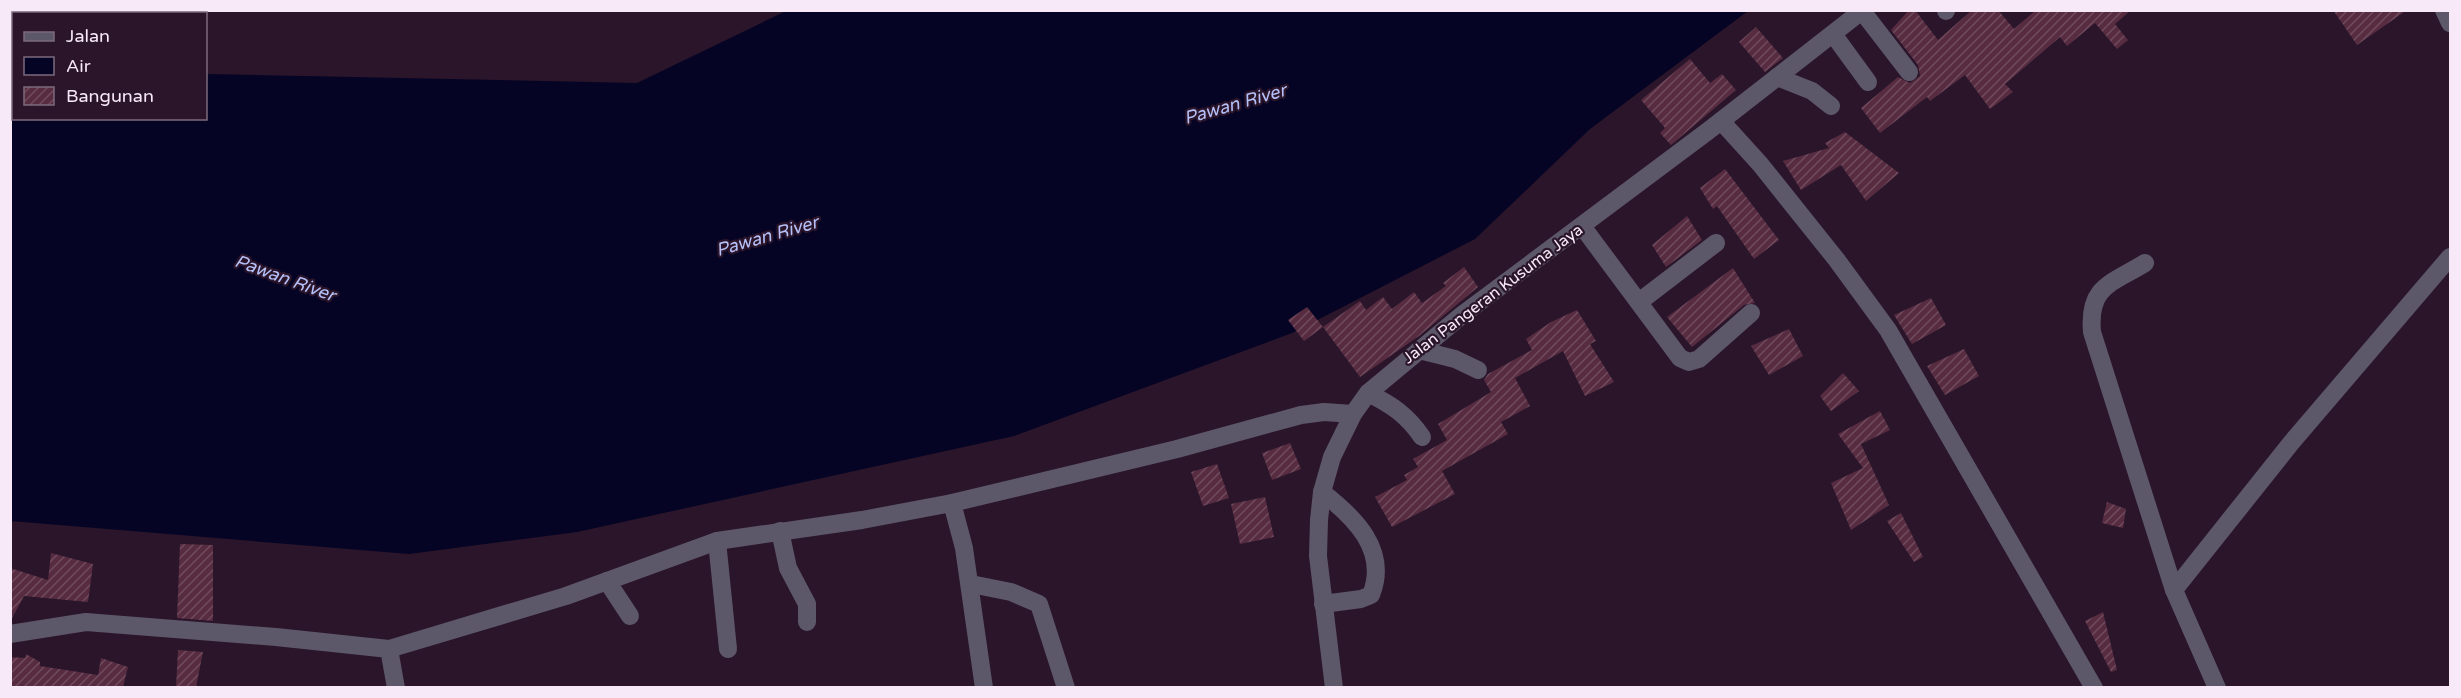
<svg xmlns="http://www.w3.org/2000/svg" width="2461" height="698" viewBox="0 0 2461 698" font-family="'Varela Round',sans-serif">
<style>
.water{fill:#050425}
.building{fill:url(#building-hatch)}
.lines{fill:none;stroke-linecap:round;stroke-linejoin:round}
.minor{stroke:#5d576a;stroke-width:18}
.labels{text-anchor:middle;dominant-baseline:central;stroke-width:4.5;stroke-linejoin:round;paint-order:stroke}
.street-label{font-size:16px;fill:#f7e9f7;stroke:#2a152a}
.water-label{font-size:18px;font-style:italic;fill:#b5c0f8;stroke:#2a152a}
</style>
<defs>
<pattern id="building-hatch" width="6" height="6" patternUnits="userSpaceOnUse" patternTransform="scale(1.5)"><rect width="6" height="6" fill="#572c41"/><path d="M-1 1l2-2M0 6l6-6M5 7l2-2" fill="none" stroke="#704b5d"/></pattern>
</defs>
<rect width="100%" height="100%" fill="#2a152a"/>
<polygon class="water" points="786,11 1748,11 1590,129 1475,239 1292,333 1014,436 577,532 409,554 11,521 10,69 13,69 14,118 206,118 206,74 637,83"/>
<g class="building">
<polygon points="1909,10 1915,10 1938,40 1972,10 1998,10 2014,29 2036,10 2131,10 2115,24 2128,40 2117,49 2095,23 2067,46 2060,37 2005,84 2013,92 1990,109 1965,75 1930,101 1927,97 1880,133 1861,108 1898,77 1910,83 1920,76 1918,65 1891,30"/>
<polygon points="2333,10 2407,10 2357,45"/>
<polygon points="1756,27 1783,58 1765,72 1739,42"/>
<polygon points="1690,59 1710,83 1722,74 1736,90 1671,145 1660,133 1665,128 1641,100"/>
<polygon points="1845,132 1899,173 1866,201 1841,165 1801,190 1783,161 1829,148 1825,143"/>
<polygon points="1725,169 1779,240 1754,259 1717,206 1713,209 1700,188"/>
<polygon points="1687,216 1702,240 1666,267 1652,245"/>
<polygon points="1464,267 1478,287 1419,336 1360,377 1323,327 1360,301 1366,310 1383,297 1392,309 1414,292 1422,303 1446,286 1443,283"/>
<polygon points="1733,268 1755,303 1744,305 1692,347 1667,317"/>
<polygon points="1931,298 1946,325 1912,344 1894,315"/>
<polygon points="1307,307 1323,327 1304,341 1288,320"/>
<polygon points="1577,310 1596,341 1590,344 1614,382 1585,396 1563,351 1515,378 1530,406 1501,422 1508,434 1442,471 1455,494 1392,527 1375,497 1407,480 1404,475 1418,467 1413,459 1447,440 1438,424 1491,392 1484,380 1488,374 1532,350 1526,339 1551,322"/>
<polygon points="1789,329 1803,356 1769,375 1751,346"/>
<polygon points="1964,349 1979,376 1945,395 1927,366"/>
<polygon points="1843,373 1859,391 1831,411 1820,396"/>
<polygon points="1880,411 1890,430 1861,444 1889,505 1851,530 1831,483 1863,468 1838,434"/>
<polygon points="1290,443 1301,469 1272,480 1262,453"/>
<polygon points="1217,464 1229,498 1203,506 1191,472"/>
<polygon points="1265,497 1274,537 1240,544 1231,504"/>
<polygon points="2107,502 2126,509 2123,528 2102,523"/>
<polygon points="1901,513 1923,557 1914,562 1887,521"/>
<polygon points="180,544 213,545 213,621 177,618"/>
<polygon points="51,553 93,564 88,602 24,596 10,622 10,568 48,580"/>
<polygon points="2103,612 2117,670 2111,672 2085,621"/>
<polygon points="178,650 203,652 196,687 176,687"/>
<polygon points="26,654 40,662 40,666 98,675 101,658 128,667 123,687 10,687 10,657 25,658"/>
</g>
<g class="lines">
<g class="minor">
<polyline points="1946,10 1946,11"/>
<polyline points="2444,10 2450,23"/>
<polyline points="1862,11 1909,72"/>
<polyline points="191,14 191,10"/>
<polyline points="1833,34 1868,82"/>
<polyline points="1777,77 1812,91 1831,106"/>
<polyline points="1721,121 1760,164 1836,259 1888,330 2094,688"/>
<polyline points="1582,226 1680,358 1689,362 1699,359 1751,313"/>
<path d="M2145 263C2111 284 2088 286 2092 332L2174 590 2217 688"/>
<polyline points="1639,302 1716,243"/>
<polyline points="1419,350 1455,359 1478,370"/>
<path d="M1368 393C1392 405 1407 415 1422 437"/>
<path d="M1322 492C1354 517 1389 550 1371 595L1361 599 1323 604"/>
<polyline points="952,503 964,548 984,688"/>
<polyline points="780,531 788,568 807,604 807,622"/>
<polyline points="717,541 728,649"/>
<polyline points="607,581 630,616"/>
<polyline points="971,584 1011,592 1039,604 1066,688"/>
<polyline points="2174,590 2291,443 2450,257"/>
<polyline points="10,634 86,622 276,637 389,649 396,688"/>
<polyline points="389,649 566,596 717,541 862,520 952,503 1177,449 1301,415 1324,412 1353,414"/>
<polyline points="1334,688 1318,556 1319,520 1322,492 1332,457 1353,414 1368,393 1462,315 1708,131 1863,10"/>
</g>
</g>
<g class="labels">
<g class="street-label">
<text transform="translate(1493 294) rotate(-37)">Jalan Pangeran Kusuma Jaya</text>
</g>
<g class="water-label">
<text transform="translate(1235 104) rotate(-16)">Pawan River</text>
<text transform="translate(767 236) rotate(-16)">Pawan River</text>
<text transform="translate(285 278) rotate(20)">Pawan River</text>
</g>
</g>
<rect width="2461" height="698" fill="none" stroke="#f7e9f7" stroke-width="24"/>
<rect x="12" y="12" width="195" height="108" fill="#2a152a" stroke="#7c6a7c" stroke-width="1.5"/>
<rect x="24" y="32" width="30" height="9" fill="#5d576a" stroke="#7c6a7c" stroke-width="1.5"/>
<text x="66" y="42" font-size="18" fill="#f7e9f7">Jalan</text>
<rect x="24" y="57" width="30" height="18" fill="#050425" stroke="#7c6a7c" stroke-width="1.5"/>
<text x="66" y="72" font-size="18" fill="#f7e9f7">Air</text>
<rect x="24" y="87" width="30" height="18" fill="url(#building-hatch)" stroke="#7c6a7c" stroke-width="1.5"/>
<text x="66" y="102" font-size="18" fill="#f7e9f7">Bangunan</text>
</svg>
